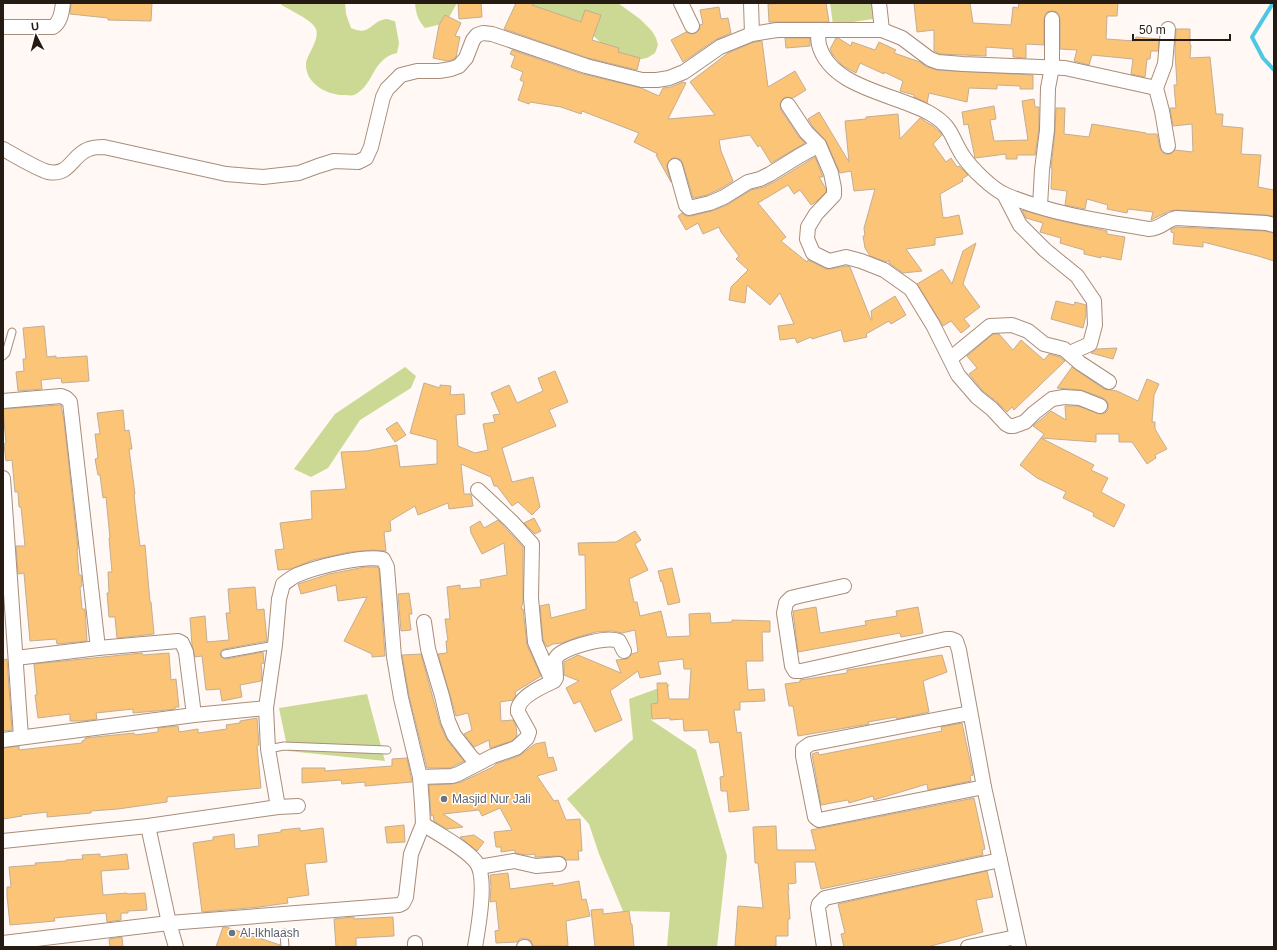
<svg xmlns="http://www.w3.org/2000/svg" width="1277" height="950" viewBox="0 0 1277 950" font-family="Helvetica,sans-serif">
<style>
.green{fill:#cbd994}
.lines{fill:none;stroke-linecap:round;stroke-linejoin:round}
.stream{stroke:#4dc8e4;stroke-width:4}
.building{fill:#fbc477;stroke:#c3ae93}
.lane-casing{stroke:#a98d79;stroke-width:9}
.street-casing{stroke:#a98d79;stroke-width:16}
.lane{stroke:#fff;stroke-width:7}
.street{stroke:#fff;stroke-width:14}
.worship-dot{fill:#6b7280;stroke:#fff;stroke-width:1.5}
.labels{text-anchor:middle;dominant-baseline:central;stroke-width:3;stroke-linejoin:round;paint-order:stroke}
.worship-label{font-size:12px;fill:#5b616d;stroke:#fff;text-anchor:start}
</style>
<rect width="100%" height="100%" fill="#fff8f4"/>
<g class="green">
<path d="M279 3H345L346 14 351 28C371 37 370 21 386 19 389 19 392 21 395 21L399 43 397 53C371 59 375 85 354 95 352 96 348 95 345 95 329 96 305 84 306 64 307 54 320 40 316 29 312 19 288 10 279 3Z"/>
<path d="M415 3H457C446 23 448 23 425 28 418 20 416 14 415 3Z"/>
<polygon points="521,3 618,3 640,19 652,31 656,38 658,45 655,53 647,58 636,60 627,59 601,43 579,22"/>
<polygon points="830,3 872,3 873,19 833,25"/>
<polygon points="405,367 416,376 411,388 360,420 328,468 311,477 294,469 335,414"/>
<polygon points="670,684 651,720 696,750 727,856 717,947 667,947 670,912 623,911 599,854 589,824 567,799 633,739 629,699"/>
<polygon points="367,694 385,761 288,751 279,708"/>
</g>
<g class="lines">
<polyline class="stream" points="1273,3 1252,37 1263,58 1274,70"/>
</g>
<g class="building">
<polygon points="71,3 152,3 151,21 108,20 108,18 70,14"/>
<polygon points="458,3 481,3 482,17 459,19"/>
<polygon points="516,3 533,3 532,5 581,22 585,10 601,15 592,40 619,48 618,52 640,58 637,70 588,58 504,29"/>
<polygon points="788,3 826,3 829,22 769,22 768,4"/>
<polygon points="914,3 970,3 973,23 1011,25 1013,7 1018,8 1019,3 1118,3 1117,16 1107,16 1106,39 1135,41 1136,37 1159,39 1158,51 1151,51 1150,59 1147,59 1145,77 1131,74 1133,59 1092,55 1089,65 1074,61 1077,50 1060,49 1060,19 1057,12 1052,11 1047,12 1044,19 1044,45 1026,44 1026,58 1013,57 1013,49 986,47 986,56 940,54 934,51 934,30 917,32"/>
<polygon points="719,7 721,19 728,18 731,33 715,40 683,62 671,40 686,32 691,34 696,33 699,30 700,25 703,24 700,10"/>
<polygon points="445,15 461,23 455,36 460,37 456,57 454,59 447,61 433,58 439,25"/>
<polygon points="1176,29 1190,29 1190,45 1191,45 1190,58 1210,57 1216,114 1223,114 1222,126 1243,128 1241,154 1261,155 1258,187 1274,190 1274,216 1266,215 1176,210 1169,211 1151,220 1153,212 1128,209 1127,213 1107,209 1108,205 1087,199 1085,209 1065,205 1067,191 1051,189 1052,168 1051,168 1055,131 1056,108 1065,108 1064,134 1089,137 1092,124 1146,133 1146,134 1157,134 1160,148 1162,152 1165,154 1170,154 1175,150 1193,152 1192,124 1173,126 1170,108 1176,108 1174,85 1177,85 1175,52"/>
<polygon points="785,38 810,38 810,46 786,48"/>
<polygon points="836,38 838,38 851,46 852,42 875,50 879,42 896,50 894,53 920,62 927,67 937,70 1033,75 1033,89 1020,89 1020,86 997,85 997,89 969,88 967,102 929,93 927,103 914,97 914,95 900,91 903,81 884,72 884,74 860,63 856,73 843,66 833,55 830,49"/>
<polygon points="762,41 768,87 795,71 806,90 793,98 788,97 784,98 781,101 780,105 781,110 799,137 805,143 771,163 760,145 758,147 750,135 719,140 721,151 733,181 720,189 707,195 693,198 683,164 681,160 677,158 672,158 667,164 667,168 671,182 656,155 658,154 634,142 639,133 582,111 581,114 561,107 530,102 529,104 518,100 524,82 520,80 523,72 511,67 515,56 510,54 512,50 583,74 641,88 659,96 663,88 671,87 683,82 686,83 668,119 715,115 690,82 728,53 754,42"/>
<polygon points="1034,99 1035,107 1039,107 1039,129 1035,155 1017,155 1017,159 1006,159 1006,154 975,158 968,124 964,125 962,112 994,106 996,119 990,120 994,141 1028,140 1022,101"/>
<polygon points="819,112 849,162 845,121 866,119 866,117 898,114 900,139 920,118 933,126 941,133 942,135 933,144 946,162 951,158 957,167 959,166 968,175 962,179 963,181 940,194 943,218 945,217 945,218 959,215 963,234 935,238 935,245 906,249 922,271 903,273 889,263 889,260 886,262 870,256 865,248 863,236 865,236 864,228 875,189 854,191 851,171 840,173 826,141 813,127 808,119"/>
<polygon points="815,157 823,177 819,177 826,189 826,192 817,201 811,205 800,190 794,194 788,185 758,203 786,237 781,241 807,262 808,260 826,269 831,269 846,266 850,267 871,320 872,320 871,311 895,296 906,315 891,324 889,321 866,334 867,337 844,342 841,330 812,339 811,337 797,343 795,338 780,340 778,326 794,324 780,293 770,305 747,285 745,303 729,300 731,287 748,270 736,259 739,256 721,232 719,227 703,234 698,223 686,230 678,216 682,213 686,216 691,216 712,211 727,205 751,190 764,187 774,182"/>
<polygon points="1022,210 1057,220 1107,231 1107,234 1125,237 1121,260 1101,256 1101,258 1084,254 1084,250 1060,243 1061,238 1040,232 1043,223 1026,218"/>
<polygon points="1177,227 1265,231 1274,233 1274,261 1258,256 1203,242 1203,247 1173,244 1174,233 1171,232 1171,229"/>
<polygon points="976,243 963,284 980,307 964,319 970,326 961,333 951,321 943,326 917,284 942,269 952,284 963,251"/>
<polygon points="1056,301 1074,305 1075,302 1086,305 1086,315 1083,328 1051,319"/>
<polygon points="44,326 47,357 56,356 56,358 87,356 89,381 62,383 61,378 41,380 42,389 18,391 16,372 24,371 23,359 26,359 23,328"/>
<polygon points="993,334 999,334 1013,350 1021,340 1044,360 1049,354 1060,357 1065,361 1014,410 1012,407 1007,412 997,402 983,391 969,374 977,368 967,356"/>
<polygon points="1117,348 1113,359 1091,353 1097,349"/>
<polygon points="1072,367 1104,389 1117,391 1138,401 1147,379 1159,384 1154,395 1152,422 1155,422 1155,429 1167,449 1155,455 1156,458 1147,464 1132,442 1119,442 1119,434 1096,434 1096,442 1041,438 1044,434 1033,426 1051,411 1066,420 1065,406 1078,406 1101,414 1105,413 1108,410 1108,404 1106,400 1103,398 1081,390 1057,388"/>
<polygon points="555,371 568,402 549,410 556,426 502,448 512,482 533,477 540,507 532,515 518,502 512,506 497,486 494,486 491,477 461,464 464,494 471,494 473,506 449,509 448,503 418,515 415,506 390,521 391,531 384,532 386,551 374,550 350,552 313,560 291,569 278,570 275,550 284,549 280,523 312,519 311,491 346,489 341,452 366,451 397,445 400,467 437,464 437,440 410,433 424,383 440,388 440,385 451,386 450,395 464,394 465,414 456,415 458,446 475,453 488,450 483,424 495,422 493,415 500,414 491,393 509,385 517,403 543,391 538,378"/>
<polygon points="60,405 61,405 64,421 78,549 77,549 79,575 81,575 82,586 80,587 82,609 85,609 87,641 57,644 56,639 30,641 24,573 18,574 16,546 25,546 21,507 19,507 18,492 15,492 12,460 6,461 4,444 6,443 3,409"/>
<polygon points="123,410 125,431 129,430 132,449 129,449 135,494 134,494 136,513 140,546 145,545 150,602 151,602 154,634 117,638 115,617 109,617 107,593 109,593 108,572 112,572 109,538 110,538 106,497 103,498 100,475 98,475 95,459 98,458 95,434 100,434 97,413"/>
<polygon points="397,422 406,435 395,442 386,429"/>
<polygon points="1041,438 1094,465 1091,470 1108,478 1101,492 1125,505 1114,527 1093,516 1094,513 1063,498 1066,492 1037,478 1020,465"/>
<polygon points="534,518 541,531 535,534 524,523"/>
<polygon points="498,520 523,547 523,602 521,609 523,609 527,645 541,676 515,692 516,696 513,700 500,702 501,721 513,720 516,726 517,736 512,741 490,748 489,740 474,747 464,734 472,730 468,713 456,716 438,654 447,653 446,641 448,641 445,619 450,619 447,587 460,585 460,589 481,587 480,580 507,575 504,543 482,554 471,533 470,527 480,521 484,528"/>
<polygon points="635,531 641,540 635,544 648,570 629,579 634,602 637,602 640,616 661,611 667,637 690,636 689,614 710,613 711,623 732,622 732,620 770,621 770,632 762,632 763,661 746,661 748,690 764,689 765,701 740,702 740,710 734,710 737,733 741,732 749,810 729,812 727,791 721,791 720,777 724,776 719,742 710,743 708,730 684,731 683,719 670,720 670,718 652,719 651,704 658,703 657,683 667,683 669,699 689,699 691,669 684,669 683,659 658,662 661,674 640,678 638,671 610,691 622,720 595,732 580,701 574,704 566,688 579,681 564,675 564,662 578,655 621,673 616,660 627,659 632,654 638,652 635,630 622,633 613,631 596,632 578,637 562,643 553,644 547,647 543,640 540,606 549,604 551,618 586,609 585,555 579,555 578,543 616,542"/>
<polygon points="365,567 378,567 379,569 385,656 372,657 372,654 344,641 367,597 338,601 336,585 301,594 298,584 329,574"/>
<polygon points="672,568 680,602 668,605 662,581 661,582 658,571"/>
<polygon points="255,587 257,610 264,609 267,641 224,649 222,650 220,654 221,657 226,659 263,652 264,663 261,664 262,673 261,681 240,685 242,697 222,701 220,689 206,690 202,656 195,657 192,645 190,618 205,616 207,642 229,640 226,613 230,613 228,589"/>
<polygon points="409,593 412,614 409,614 411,630 401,631 398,594"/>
<polygon points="816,607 820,633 866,625 865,621 897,616 896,611 918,607 923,633 901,637 900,633 798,652 793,611"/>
<polygon points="142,653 143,655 169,653 171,680 176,679 179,707 175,707 175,709 156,711 133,713 133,709 96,713 97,719 83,721 70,721 70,714 38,718 35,695 37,695 34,664"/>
<polygon points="421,654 440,724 447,740 464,761 450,768 427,768 409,696 402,655"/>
<polygon points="942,655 947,672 923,681 929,712 897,719 896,717 868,722 869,724 798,736 793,706 789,706 785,684 800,682 800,680 847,673 847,670"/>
<polygon points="7,659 12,730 3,731 3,660"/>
<polygon points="257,718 259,745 257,746 261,788 167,797 167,802 118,809 91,811 91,813 47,817 47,812 21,815 22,816 3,819 3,748 19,746 19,750 82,743 82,741 85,740 85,738 134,733 135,735 158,732 158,728 178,726 179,732 198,729 198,733 227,729 226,725 240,723 240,721"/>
<polygon points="962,723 973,775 970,776 971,781 928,790 927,784 874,800 873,796 849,803 848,800 821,805 812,754 818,752 819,755 942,731 941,727"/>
<polygon points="545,742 548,758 553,757 557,770 537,776 554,801 558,800 566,820 580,819 582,851 578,851 579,860 566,860 563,857 559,856 537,857 535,857 535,854 527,855 515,853 515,850 501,852 501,847 496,847 494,832 512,830 500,808 482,816 479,810 443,814 463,827 447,829 434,821 433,815 431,816 429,785 452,784 461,782 493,767 496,764 519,756 535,744"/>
<polygon points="407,758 412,782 365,786 365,782 342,784 341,780 302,783 302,768 325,768 325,771 392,766 392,759"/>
<polygon points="974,798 985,849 982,850 983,855 821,889 815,862 795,862 796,883 788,884 789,890 788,890 790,919 788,919 788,936 776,936 776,946 750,947 735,946 738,906 763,908 758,863 755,863 753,827 776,826 777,850 816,850 811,830"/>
<polygon points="404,825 405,842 387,843 385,827"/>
<polygon points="300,828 300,831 323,828 327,862 305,864 309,895 287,898 288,903 259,907 202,912 193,843 213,840 213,837 234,834 235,849 259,846 258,835 281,832 281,830"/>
<polygon points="474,835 484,842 477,851 460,837"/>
<polygon points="100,854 100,857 127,854 129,869 101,871 103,895 127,893 127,894 145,893 147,910 128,911 128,913 121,913 121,920 107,922 106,913 54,918 55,921 10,925 7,896 7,887 11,887 9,867 36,865 35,863 66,861 66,860 83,859 82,855"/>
<polygon points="987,871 993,897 976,900 983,932 927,947 844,947 841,934 845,933 838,904"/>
<polygon points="508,873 510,889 553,883 553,886 579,881 582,900 586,899 590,916 566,921 568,946 533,946 530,940 525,938 520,939 517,942 496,943 495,931 499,930 496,901 490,902 491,887 490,875"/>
<polygon points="603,909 603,914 629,911 631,924 632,924 634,947 595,947 591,910"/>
<polygon points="354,917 354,919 393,917 394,936 356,938 356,947 336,947 334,919"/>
<polygon points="223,927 226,927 280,945 280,947 216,947"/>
<polygon points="122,937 123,947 110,947 109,939"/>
</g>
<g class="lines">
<defs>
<g id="lane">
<polyline points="3,356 6,353 12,332"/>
<polyline points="225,654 275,645"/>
<polyline points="268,749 284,746 387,750"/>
<polyline points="284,933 285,947"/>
</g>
<g id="street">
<polyline points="681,3 692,26"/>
<polyline points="751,3 752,34"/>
<polyline points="879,3 882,30"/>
<path d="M5 27H53C61 22 62 11 63 3"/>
<path d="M818 30C818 34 818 40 819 45 831 89 898 94 931 114 953 127 951 138 963 156 971 168 992 189 1006 195 1052 214 1101 221 1149 229 1161 229 1166 220 1176 218L1266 223 1274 225"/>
<polyline points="788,105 806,132 819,145 831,173 834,188 834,195 816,214 808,227 807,239 813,253 829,261 846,257 861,261 884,270 911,289 933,325 958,375 977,397 992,409 1006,424 1010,426 1014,426 1025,422 1034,413 1052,399 1064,397 1080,398 1100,406"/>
<polyline points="1168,146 1162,111 1156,88 1165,64 1168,29"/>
<path d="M3 149C14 155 37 169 48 172 71 176 71 155 89 149 94 147 99 147 104 147L226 174 263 177 299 173 318 166 334 161 358 162 366 158 371 147 383 97 387 89 401 75 417 71H439L451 69 459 66 466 58 473 40 477 35 483 33 492 34 586 66 642 80H657L669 78 684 72 720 47 752 34 777 30H882L902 38 930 59 938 62 963 64 1065 68 1156 88"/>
<polyline points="675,166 686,205 689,208 710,203 724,197 748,182 760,179 770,174 799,156 819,145"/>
<polyline points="1004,194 1020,225 1045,250 1077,276 1094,301 1095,325 1090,344 1070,353"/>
<polyline points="1040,206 1042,170 1047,130 1048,88 1052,67 1052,19"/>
<polyline points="951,358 990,326 1012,325 1028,331 1044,344 1064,349 1080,363 1109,382"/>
<polyline points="3,401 61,396 66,398 70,402 98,648"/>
<polyline points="3,478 21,737"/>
<polyline points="478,490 511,521 532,544 531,598 535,642 552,681"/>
<polyline points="844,586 799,596 791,598 786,603 784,613 792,666 795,671 801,671 946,639 951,639 956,641 959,650 984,787 1019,947"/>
<polyline points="424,622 428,649 442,696 448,721 454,735 472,758 478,763"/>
<polyline points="16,658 98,648 178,641 182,643 186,652 194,715"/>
<polyline points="970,713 810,744 803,749 803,756 815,817 819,820 984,787"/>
<polyline points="3,740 194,715 266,708"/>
<path d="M420 777 452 776 458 774 493 756 516 748 527 738 529 732 518 712C516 698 543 686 554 681L556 678 555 660C556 657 558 655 561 653 573 646 606 636 619 641L624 651"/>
<path d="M423 824C438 834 465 848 476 862 488 877 478 929 475 947"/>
<polyline points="148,826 169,923 176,947"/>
<polyline points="3,841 148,826 278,807 298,806"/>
<polyline points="479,867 514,861 536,866 559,864"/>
<path d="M3 943 169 923 399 905 403 903 406 897 411 854 423 824 422 804 420 777 401 698 394 657 387 567 383 559C363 555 316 567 297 575 292 577 288 581 283 584L279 599 275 645 266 708 268 749 278 807"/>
<polyline points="415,943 415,947"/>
<polyline points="524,947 525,947"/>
<polyline points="824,947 818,908 819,904 825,898 1000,860"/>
<polyline points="968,947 1016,937"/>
</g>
</defs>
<use href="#lane" class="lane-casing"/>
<use href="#street" class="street-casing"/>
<use href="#lane" class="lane"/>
<use href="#street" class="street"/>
</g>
<g class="worship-dot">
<circle cx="444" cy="799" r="4"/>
<circle cx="232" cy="933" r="4"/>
</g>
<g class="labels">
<g class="worship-label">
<text x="452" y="799">Masjid Nur Jali</text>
<text x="240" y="933">Al-Ikhlaash</text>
</g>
</g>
<rect width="1277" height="950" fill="none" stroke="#261b13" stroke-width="8"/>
<g transform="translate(36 36) rotate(354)" stroke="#ffffff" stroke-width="3" paint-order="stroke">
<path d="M0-3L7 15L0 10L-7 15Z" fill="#261b13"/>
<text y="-6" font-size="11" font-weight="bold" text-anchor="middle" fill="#261b13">U</text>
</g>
<path d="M1133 34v6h97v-6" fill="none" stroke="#261b13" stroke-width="2"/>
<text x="1139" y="34" font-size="12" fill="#261b13" stroke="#ffffff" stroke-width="3" paint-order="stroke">50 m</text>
</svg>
